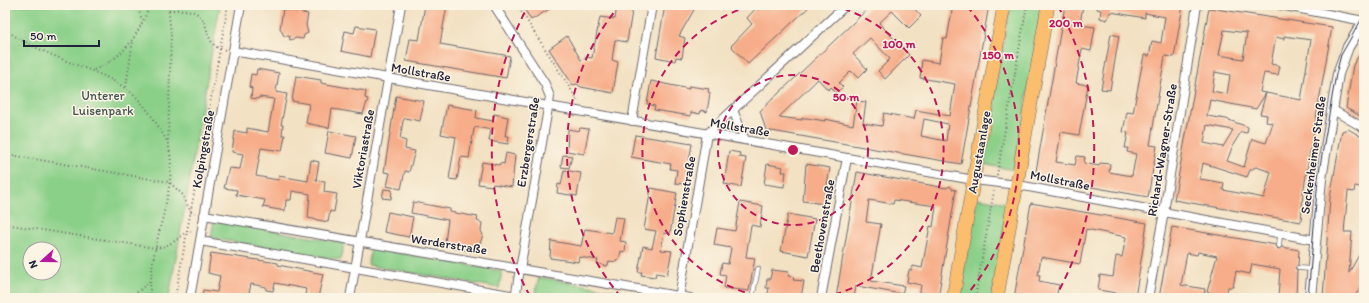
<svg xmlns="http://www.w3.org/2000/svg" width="1369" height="303" viewBox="0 0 1369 303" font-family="Itim,sans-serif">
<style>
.green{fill:#8bd089;stroke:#567962;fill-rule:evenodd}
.building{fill:#f7ad89;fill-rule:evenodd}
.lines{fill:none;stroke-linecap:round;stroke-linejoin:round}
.service-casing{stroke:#6b656a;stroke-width:5.5}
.minor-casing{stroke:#6b656a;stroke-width:10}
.tertiary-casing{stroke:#6b656a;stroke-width:12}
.primary-casing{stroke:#6b656a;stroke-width:14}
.path{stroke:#6b656a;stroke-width:2;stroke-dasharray:1 3;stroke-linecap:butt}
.service{stroke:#fff;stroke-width:4}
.minor{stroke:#fff;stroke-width:8}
.tertiary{stroke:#fff;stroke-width:10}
.primary{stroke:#fbbd6e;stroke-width:13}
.tram{stroke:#22223b;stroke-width:1}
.ring{fill:none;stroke:#c2185b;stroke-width:2;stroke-dasharray:7 5}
.labels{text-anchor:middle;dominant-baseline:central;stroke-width:3;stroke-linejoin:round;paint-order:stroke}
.street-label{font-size:13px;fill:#22223b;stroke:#fcf5e5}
.park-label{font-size:13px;fill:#425652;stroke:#fcf5e5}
.centre{fill:#c2185b;stroke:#fcf5e5;stroke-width:2}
.ring-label{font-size:12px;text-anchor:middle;font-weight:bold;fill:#c2185b;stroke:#fcf5e5;stroke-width:3;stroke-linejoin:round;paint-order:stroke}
</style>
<rect width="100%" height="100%" fill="#fcf5e5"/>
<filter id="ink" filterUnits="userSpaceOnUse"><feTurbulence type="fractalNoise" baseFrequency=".025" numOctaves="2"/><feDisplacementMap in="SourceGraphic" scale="8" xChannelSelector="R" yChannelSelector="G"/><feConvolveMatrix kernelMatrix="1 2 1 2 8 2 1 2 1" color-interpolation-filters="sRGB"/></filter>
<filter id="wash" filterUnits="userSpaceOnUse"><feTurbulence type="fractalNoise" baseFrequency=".012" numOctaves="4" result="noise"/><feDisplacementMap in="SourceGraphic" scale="16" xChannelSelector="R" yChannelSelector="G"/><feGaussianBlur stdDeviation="0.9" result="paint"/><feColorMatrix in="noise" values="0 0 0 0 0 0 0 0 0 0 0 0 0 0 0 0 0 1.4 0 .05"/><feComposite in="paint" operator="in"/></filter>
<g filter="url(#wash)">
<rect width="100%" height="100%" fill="#f2e1c2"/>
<g class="green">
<path d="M5 5H220L169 298H5ZM30 249H54V273H30Z"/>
<polygon points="1010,5 1043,5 1014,170 982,164"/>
<polygon points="732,121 736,132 723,130"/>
<polygon points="977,198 1008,203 992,298 959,298"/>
<polygon points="214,220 344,243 341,260 211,238"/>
<polygon points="371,248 502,271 499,288 368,265"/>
<polygon points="539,277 657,298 556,298 535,294"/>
</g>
<g id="blocks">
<g class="building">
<polygon points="425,5 447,5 440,44 510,56 506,78 406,61 410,39 419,40"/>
<polygon points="522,5 556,5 531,20"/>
<polygon points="617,5 633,5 627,42 615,40 612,60 618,62 613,93 581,87 577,84 573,85 549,49 567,36 581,60 587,57 592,58 600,17 615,19"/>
<polygon points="665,5 691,5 695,8 679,36 685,38 682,58 676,57 675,61 656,57"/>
<polygon points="764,5 811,5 748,64 731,46 752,24 747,18 756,8 758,10"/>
<path d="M872 5H911L921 16 909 28 892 11 879 23 909 55 885 79 878 71 890 59 870 38 853 54 867 69 858 78 851 71 839 83 843 87 836 93 831 87 828 90 818 79 779 117 802 120V118H807L825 121V119L853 125 857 101 866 102 863 123 882 126 884 113 914 119 916 110 950 116 955 84 920 78 922 60 939 63 943 38 947 39 953 5H989L961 164 766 130 760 111ZM924 119 948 124 946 141 921 136Z"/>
<polygon points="1065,5 1083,5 1080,25 1095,27 1091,51 1082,49 1076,83 1088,85 1079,135 1061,132 1056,162 1075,165 1077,156 1085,157 1084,163 1099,166 1100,163 1110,164 1109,172 1132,176 1136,154 1127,152 1128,148 1125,148 1128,133 1123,132 1127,112 1133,113 1144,55 1149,56 1152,41 1161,43 1165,17 1145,13 1145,18 1111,12 1107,20 1100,18 1101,10 1097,9 1097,5 1183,5 1174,57 1165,56 1150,145 1157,146 1148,197 1035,177"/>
<path d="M1209 8 1332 27 1303 193 1301 222 1174 200ZM1224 30 1247 33 1243 59 1219 55ZM1284 36 1311 40 1301 100 1266 93 1260 114 1267 115 1266 122 1273 123 1266 143 1252 139 1244 167 1227 161 1233 145 1241 132 1247 133 1248 127 1226 119 1207 116 1210 100 1256 109 1266 93 1260 92 1264 73 1278 75 1280 66 1271 64 1276 37 1284 39ZM1215 72 1230 75 1227 94 1212 91ZM1207 125 1233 130 1223 147 1204 143ZM1203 163 1247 177 1250 170 1256 167 1271 172 1264 198 1223 190 1224 183 1200 179Z"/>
<polygon points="283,9 308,14 306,25 308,33 304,35 303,39 296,38 290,40 289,36 284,36 280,28"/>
<polygon points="356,26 375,29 370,57 341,51 345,31 354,33"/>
<polygon points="1111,34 1119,36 1110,90 1101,89"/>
<polygon points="1364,47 1364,118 1346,108 1353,65"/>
<polygon points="257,69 279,73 276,92 287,94 281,125 283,125 282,135 285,135 282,151 261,148 256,176 278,180 279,176 308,181 311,160 319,162 316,180 325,181 324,192 337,194 334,212 330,211 328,222 308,218 310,194 292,191 291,200 286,200 285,211 263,207 265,200 236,195 237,190 224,188 229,168 240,169 243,154 232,152 235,131 247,133 247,128 268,132 274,99 259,97 258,99 251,98 252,88 249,87 251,74 256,75"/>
<polygon points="296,76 321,80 321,83 366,91 365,98 368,99 363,114 332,109 329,128 306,123 309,104 292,101"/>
<polygon points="651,81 689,89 689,86 709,89 708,92 710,93 707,112 701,110 700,114 691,112 691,116 654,110 655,106 647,104"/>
<polygon points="396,96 424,101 420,121 405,118 403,121 400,139 406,141 405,149 415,151 409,172 405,171 401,189 387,186 390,173 384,172"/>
<polygon points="447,105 477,110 476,118 493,121 494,114 508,117 505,136 509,136 508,144 489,141 491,130 476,127 474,129 469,158 461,157 457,180 449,179 456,137 441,134"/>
<polygon points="580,128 589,129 584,154 567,151 568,129 579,131"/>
<polygon points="1348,129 1364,138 1364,181 1360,187 1355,186 1354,192 1348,191 1344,232 1352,232 1349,273 1364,246 1364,281 1354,298 1323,298 1330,198 1342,131"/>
<polygon points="329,131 356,136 352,158 325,153"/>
<polygon points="635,135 692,144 685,184 675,183 677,170 670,169 671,164 631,157"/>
<polygon points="729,151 740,153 739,157 746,158 741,187 724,184"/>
<polygon points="506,153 515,155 512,187 493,184 492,186 478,184 482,162 499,165 500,163 504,164"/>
<polygon points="563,155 572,156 569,168 561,167"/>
<polygon points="767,164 783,167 782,172 786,172 784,187 764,184"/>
<polygon points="806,164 830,168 824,204 803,201"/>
<polygon points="564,170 581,173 577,196 557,193 558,184 561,185"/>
<polygon points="857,172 946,188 950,186 952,189 956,190 938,298 919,298 921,285 907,282 909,270 912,270 913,266 922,268 930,226 933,227 936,206 894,200 893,204 869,200 866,222 881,224 871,281 904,286 902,294 856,286 854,298 836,298"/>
<polygon points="651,188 677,193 670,234 664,233 661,250 672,251 667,275 656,273 655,277 641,275 642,272 638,272 643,246 652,248 656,231 644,229"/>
<polygon points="384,189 392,190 391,199 382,198"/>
<polygon points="413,202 450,209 450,212 478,217 477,221 482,223 481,231 483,235 477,252 453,248 454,246 448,245 448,242 445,242 448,220 411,213"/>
<polygon points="740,202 763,206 760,227 751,225 746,257 755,258 749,291 724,288 726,275 720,274 722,263 728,264 731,248 714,245 717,228 735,231"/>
<polygon points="1031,203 1147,223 1135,298 1115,298 1116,293 1098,290 1100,275 1113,277 1116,256 1122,257 1126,237 1086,229 1080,264 1041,257 1038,275 1040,275 1039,281 1059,285 1056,298 1014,298"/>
<polygon points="388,212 413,217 409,237 384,232"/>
<polygon points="788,214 815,219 808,256 781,251"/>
<polygon points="615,217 624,218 620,241 626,242 625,252 621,251 619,260 617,260 616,262 609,261 608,265 605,266 597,263 598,260 579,257 578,262 550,258 551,241 581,246 585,229 612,233"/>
<polygon points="1172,227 1276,245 1278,249 1282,247 1299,250 1298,265 1295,268 1297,271 1296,298 1278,298 1280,269 1252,264 1250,274 1236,271 1233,287 1228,287 1226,297 1207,292 1217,256 1198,252 1197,255 1187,253 1181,285 1205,289 1204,298 1159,298"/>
<polygon points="211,253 278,263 278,265 323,274 318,298 305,295 306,289 275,283 273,291 266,290 266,287 251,284 248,298 202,298 203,290 217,292 220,276 208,273"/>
<polygon points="772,270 789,272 788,276 794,277 793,280 804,281 801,298 767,298 769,288 766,288 767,279 770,279"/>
</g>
</g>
</g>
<g filter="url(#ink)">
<use href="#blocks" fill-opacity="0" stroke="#6b656a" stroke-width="1"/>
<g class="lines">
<defs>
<g id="service">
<polyline points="1279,246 1280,234"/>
<polyline points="1298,268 1312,269"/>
<polyline points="752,298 758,269"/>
</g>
<g id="minor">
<polyline points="494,5 545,84 550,97 515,298"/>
<polyline points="1280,5 1364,21"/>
<polyline points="233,51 974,180 1018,185 1315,240"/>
<polyline points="733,110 745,140"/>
<polyline points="1333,110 1364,128"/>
<polyline points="632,121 652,5"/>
<polyline points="204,215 690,298"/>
<polyline points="200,241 527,298"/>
<polyline points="190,298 241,5"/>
<polyline points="350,298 401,5"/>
<polyline points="679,298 707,134 846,5"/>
<polyline points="821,298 847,158"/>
<polyline points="1148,298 1164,212 1197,5"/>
</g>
<polyline id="tertiary" points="1310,298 1321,179 1338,74 1348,47 1364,21"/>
<g id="primary">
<polyline points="953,298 1004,5"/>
<polyline points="997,298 1048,5"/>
</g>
</defs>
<use href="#service" class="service-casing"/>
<use href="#minor" class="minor-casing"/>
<use href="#tertiary" class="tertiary-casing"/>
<use href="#primary" class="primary-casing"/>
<g class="path">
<polyline points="137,5 142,20"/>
<polyline points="517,5 577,99 576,102"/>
<path d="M169 10C177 10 186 9 194 12 213 20 201 47 226 50"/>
<path d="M5 30C25 43 47 53 69 62 92 71 117 79 136 97 149 110 159 127 168 143"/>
<path d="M94 70C126 56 137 36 150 5"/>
<polyline points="126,87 133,40"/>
<polyline points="5,154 169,182 182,194 191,212 195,213"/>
<polyline points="997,175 1027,5"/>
<path d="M5 224 155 248C169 247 177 240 187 231L194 232"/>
<polyline points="131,298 151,280"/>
<path d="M149 298C151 281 152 263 156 246 162 216 177 174 168 144L171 34 168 5"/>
<polyline points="175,298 228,5"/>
<polyline points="975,298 994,191"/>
</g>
<use href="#service" class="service"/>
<use href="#minor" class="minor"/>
<use href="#tertiary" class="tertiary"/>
<use href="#primary" class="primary"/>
<polyline class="tram" points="1308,298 1318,178 1336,74 1341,55 1364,15"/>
</g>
</g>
<g class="ring">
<circle cx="793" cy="150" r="75"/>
<path d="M768 298A150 150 0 0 1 754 5M832 5A150 150 0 0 1 818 298"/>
<path d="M621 297A226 226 0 0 1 619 6M967 6A226 226 0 0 1 965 297"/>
<path d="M530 296A301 301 0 0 1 528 6M1058 6A301 301 0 0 1 1056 296"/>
</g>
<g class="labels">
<g class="street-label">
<text transform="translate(421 72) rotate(10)">Mollstraße</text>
<text transform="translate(740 127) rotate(10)">Mollstraße</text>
<text transform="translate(528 142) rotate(-81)">Erzbergerstraße</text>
<text transform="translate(203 149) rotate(-80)">Kolpingstraße</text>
<text transform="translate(363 149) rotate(-80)">Viktoriastraße</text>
<text transform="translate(1162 150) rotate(-81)">Richard-Wagner-Straße</text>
<text transform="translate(979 152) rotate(-80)">Augustaanlage</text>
<text transform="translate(1313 155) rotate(-82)">Seckenheimer Straße</text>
<text transform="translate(1060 180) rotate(11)">Mollstraße</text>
<text transform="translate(684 196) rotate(-80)">Sophienstraße</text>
<text transform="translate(822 226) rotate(-80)">Beethovenstraße</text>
<text transform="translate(449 244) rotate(9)">Werderstraße</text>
</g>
<g class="park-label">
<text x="103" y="95">Unterer<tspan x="103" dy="15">Luisenpark</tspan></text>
</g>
</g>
<circle cx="793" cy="150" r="6" class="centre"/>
<g class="ring-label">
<text x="1066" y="27">200 m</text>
<text x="899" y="48">100 m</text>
<text x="998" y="59">150 m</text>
<text x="846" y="101">50 m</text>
</g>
<rect width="1369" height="303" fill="none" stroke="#fcf5e5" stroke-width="20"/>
<g transform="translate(42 261) rotate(249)"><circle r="19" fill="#fcf5e5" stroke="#a5a1a1"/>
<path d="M0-3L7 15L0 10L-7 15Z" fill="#b5179e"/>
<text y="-6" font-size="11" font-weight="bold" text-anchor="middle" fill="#22223b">N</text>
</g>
<path d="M24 40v6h75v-6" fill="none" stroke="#22223b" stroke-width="2"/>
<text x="30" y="40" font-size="12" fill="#22223b" stroke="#fcf5e5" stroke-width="3" paint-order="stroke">50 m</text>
</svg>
